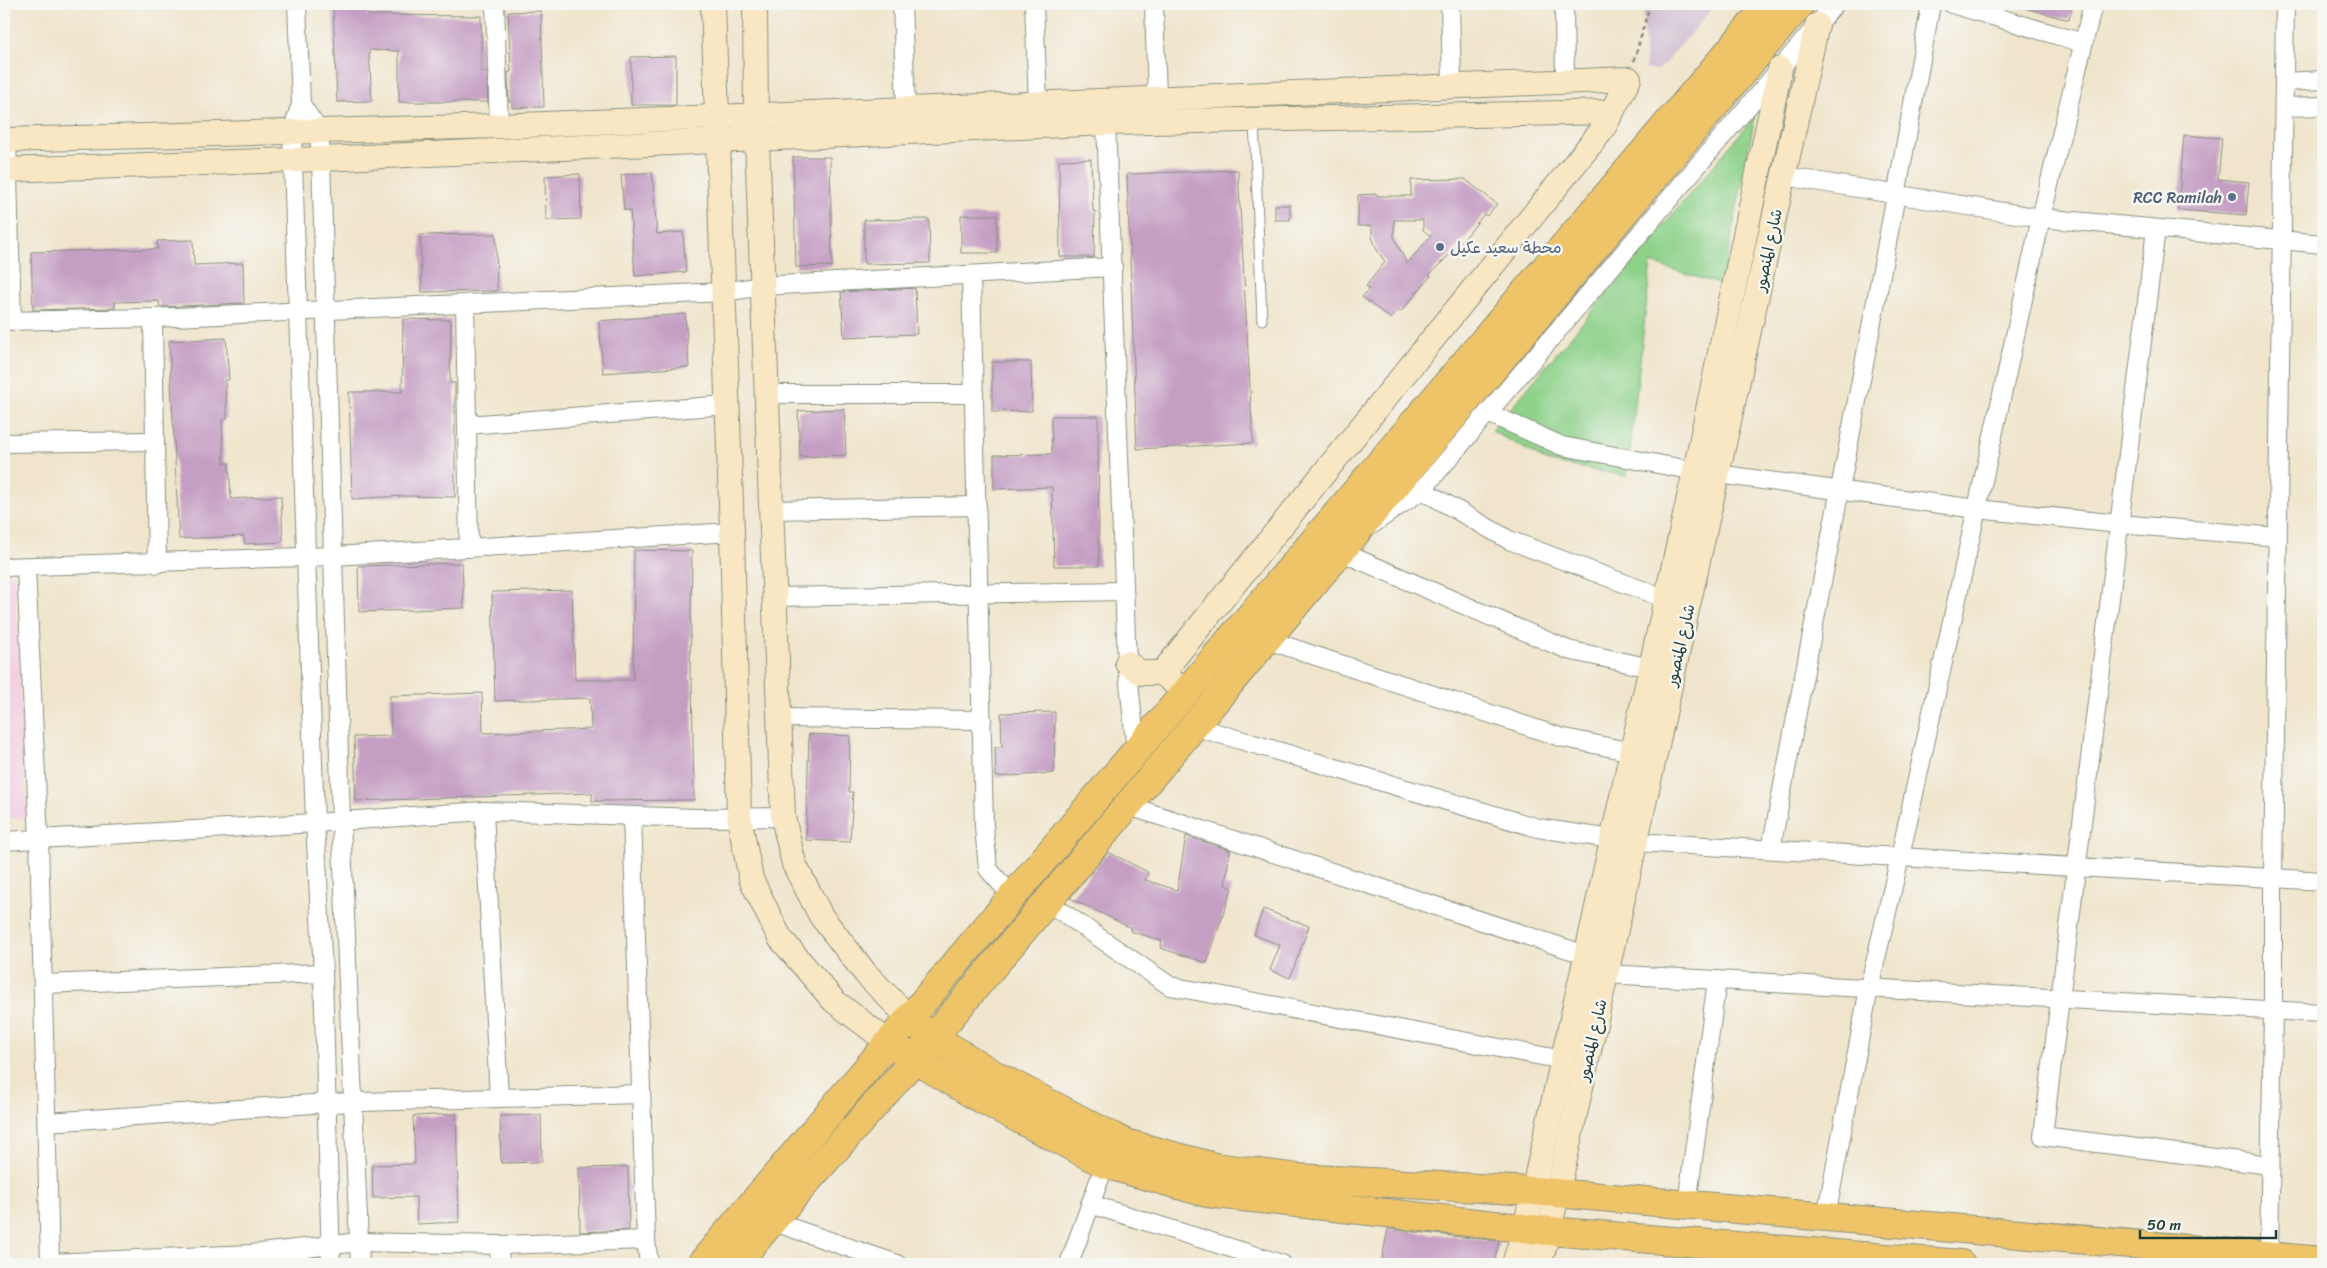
<svg xmlns="http://www.w3.org/2000/svg" width="2327" height="1268" viewBox="0 0 2327 1268" font-family="Sriracha,'Playpen Sans Arabic',sans-serif">
<style>
.built{fill:#f2cfe2}
.industrial{fill:#cfbdd0}
.green{fill:#8ed28a;stroke:#56885f}
.building{fill:#c59ec4;fill-rule:evenodd}
.lines{fill:none;stroke-linecap:round;stroke-linejoin:round}
.lane-casing{stroke:#889180;stroke-width:11}
.street-casing{stroke:#889180;stroke-width:20}
.secondary-casing{stroke:#889180;stroke-width:26}
.primary-casing{stroke:#889180;stroke-width:30}
.path{stroke:#889180;stroke-width:3;stroke-dasharray:4 4;stroke-linecap:butt}
.lane{stroke:#fff;stroke-width:9}
.street{stroke:#fff;stroke-width:18}
.secondary{stroke:#f9e7c3;stroke-width:24}
.primary{stroke:#efc469;stroke-width:28}
.service-dot{fill:#5c6f8a;stroke:#f6f6f2;stroke-width:2}
.labels{text-anchor:middle;dominant-baseline:central;stroke-width:5;stroke-linejoin:round;paint-order:stroke}
.service-label{font-size:16px;fill:#4e5e75;stroke:#f6f6f2;text-anchor:end}
.street-label{font-size:16px;fill:#1f3d34;stroke:#f6f6f2}
</style>
<rect width="100%" height="100%" fill="#f6f6f2"/>
<filter id="ink" filterUnits="userSpaceOnUse"><feTurbulence type="fractalNoise" baseFrequency=".02" numOctaves="2"/><feDisplacementMap in="SourceGraphic" scale="10" xChannelSelector="R" yChannelSelector="G"/><feConvolveMatrix kernelMatrix="1 2 1 2 8 2 1 2 1" color-interpolation-filters="sRGB"/></filter>
<filter id="wash" filterUnits="userSpaceOnUse"><feTurbulence type="fractalNoise" baseFrequency=".0096" numOctaves="4" result="noise"/><feDisplacementMap in="SourceGraphic" scale="20" xChannelSelector="R" yChannelSelector="G"/><feGaussianBlur stdDeviation="1.12" result="paint"/><feColorMatrix in="noise" values="0 0 0 0 0 0 0 0 0 0 0 0 0 0 0 0 0 1.4 0 .05"/><feComposite in="paint" operator="in"/></filter>
<g filter="url(#wash)">
<rect width="100%" height="100%" fill="#f0e5cc"/>
<polygon class="built" points="4,574 15,574 27,818 4,819"/>
<polygon class="industrial" points="1643,4 1716,4 1659,70 1646,70"/>
<polygon class="green" points="1755,116 1722,285 1651,263 1627,476 1549,462 1492,431"/>
<g id="blocks">
<g class="building">
<polygon points="2025,4 2073,4 2069,20 2025,8"/>
<polygon points="368,6 368,15 481,16 481,72 487,72 488,102 399,102 399,51 369,50 372,101 337,102 333,8"/>
<polygon points="541,11 544,107 512,108 512,102 509,102 508,72 511,72 508,12"/>
<polygon points="676,56 676,105 631,105 631,57"/>
<polygon points="2184,135 2222,138 2218,179 2249,182 2246,215 2178,210"/>
<polygon points="793,157 830,157 832,266 796,267"/>
<polygon points="1091,159 1093,211 1095,211 1094,257 1060,257 1059,160"/>
<polygon points="1238,170 1253,443 1137,449 1127,174"/>
<polygon points="652,172 657,234 683,232 686,272 635,276 630,210 624,210 621,175"/>
<polygon points="580,174 581,219 546,220 545,176"/>
<path d="M1465 179 1497 204 1487 216 1484 214 1461 243 1429 275 1431 276 1401 312 1398 310 1391 319 1362 297 1369 289 1366 286 1385 262 1377 250 1372 237V226H1358V195L1377 194 1378 196H1411V180ZM1394 220H1423V230L1431 236 1407 264 1394 237Z"/>
<rect x="1275" y="205" width="15" height="15"/>
<rect x="961" y="215" width="36" height="38"/>
<polygon points="929,219 930,263 864,264 864,220"/>
<polygon points="496,234 497,291 422,292 420,235"/>
<polygon points="193,240 194,265 243,263 244,303 160,307 159,301 115,302 115,308 33,310 31,252 158,249 157,241"/>
<polygon points="915,288 917,334 844,337 841,292"/>
<polygon points="685,314 689,367 603,373 599,321"/>
<polygon points="403,319 451,320 450,383 455,383 455,497 402,496 352,499 349,392 402,392"/>
<polygon points="226,338 229,380 225,380 227,419 222,420 224,463 229,463 231,499 281,496 283,542 245,544 244,536 179,539 169,341"/>
<polygon points="992,362 1031,362 1032,411 992,412"/>
<polygon points="844,409 846,455 800,457 798,411"/>
<polygon points="1051,416 1098,416 1099,566 1054,566 1052,487 994,489 994,455 1052,454"/>
<polygon points="634,550 692,551 690,679 692,679 694,800 592,801 592,793 356,801 354,737 391,736 390,696 482,693 483,733 591,729 590,698 495,701 492,592 572,590 575,680 633,680"/>
<polygon points="462,563 464,608 359,612 358,566"/>
<polygon points="1055,712 1054,773 996,777 995,747 1002,747 1001,713"/>
<polygon points="809,734 850,736 849,792 853,792 850,842 806,840"/>
<polygon points="1186,836 1230,850 1225,885 1232,888 1207,963 1160,948 1162,941 1130,931 1131,928 1070,898 1108,852 1148,872 1145,880 1177,890"/>
<polygon points="1263,909 1309,926 1290,978 1270,970 1280,945 1254,935"/>
<polygon points="456,1114 459,1222 417,1224 416,1197 373,1198 372,1165 415,1164 413,1116"/>
<polygon points="541,1115 542,1162 501,1163 500,1116"/>
<polygon points="628,1167 629,1230 580,1232 579,1168"/>
<polygon points="1388,1229 1499,1241 1494,1264 1381,1264"/>
</g>
</g>
</g>
<g filter="url(#ink)">
<use href="#blocks" fill-opacity="0" stroke="#889180" stroke-width="1"/>
<g class="lines">
<defs>
<polyline id="lane" points="1254,120 1262,320"/>
<g id="street">
<polyline points="297,4 301,104 292,131 315,823 323,973 331,1264"/>
<polyline points="495,4 499,126"/>
<polyline points="902,4 906,109"/>
<polyline points="1034,4 1038,103"/>
<polyline points="1154,4 1157,98"/>
<polyline points="1450,4 1452,86"/>
<polyline points="1564,4 1565,82"/>
<polyline points="1952,4 2083,43"/>
<polyline points="2284,82 2323,80"/>
<polyline points="301,104 319,131 321,159 341,821 360,1264"/>
<polyline points="2284,107 2323,106"/>
<polyline points="1106,123 1127,663 1136,751"/>
<polyline points="7,140 12,321"/>
<polyline points="1784,176 2041,218 2323,244"/>
<polyline points="2156,229 2043,1136 2270,1165"/>
<polyline points="971,275 984,827 988,869 1013,897"/>
<polyline points="465,304 469,548"/>
<polyline points="153,318 157,564"/>
<polyline points="4,321 153,318 724,292 762,286 1113,267"/>
<polyline points="766,394 974,394"/>
<polyline points="1488,413 1562,446 1695,471 1977,509 2119,524 2278,537"/>
<polyline points="467,425 727,405"/>
<polyline points="4,443 155,441"/>
<polyline points="1422,490 1509,540 1666,599"/>
<polyline points="771,510 977,506"/>
<polyline points="1371,525 1422,490 1835,4"/>
<polyline points="1339,551 1568,650 1651,668"/>
<polyline points="4,567 334,556 732,532"/>
<polyline points="26,567 39,839 50,1264"/>
<polyline points="774,597 1124,591"/>
<polyline points="1265,639 1560,737 1632,752"/>
<polyline points="779,718 982,720"/>
<polyline points="1193,726 1538,828 1612,839"/>
<polyline points="1126,805 1586,955"/>
<polyline points="484,811 499,1098"/>
<polyline points="632,816 646,1240 649,1264"/>
<polyline points="4,841 315,823 484,811 697,818 783,817"/>
<polyline points="1636,842 2323,881"/>
<path d="M1771 849C1824 567 1881 286 1931 4"/>
<polyline points="1046,901 1170,986 1563,1060"/>
<polyline points="1606,974 2323,1013"/>
<polyline points="43,984 323,973"/>
<polyline points="47,1122 327,1103 641,1094"/>
<polyline points="1090,1204 1282,1264"/>
<polyline points="1687,1204 1717,980"/>
<polyline points="1826,1217 1869,988 1900,857 2041,218 2093,4"/>
<polyline points="771,1221 897,1264"/>
<polyline points="499,1245 500,1264"/>
<polyline points="2269,1256 2273,1010 2273,878 2285,4"/>
<polyline points="50,1263 251,1254 359,1242 499,1245 646,1240"/>
<polyline points="1069,1264 1105,1164"/>
</g>
<g id="secondary">
<polyline points="713,4 732,532 739,817 751,879 780,938 834,1001 888,1042"/>
<polyline points="755,4 756,115 783,817 794,864 821,916 866,974 910,1019"/>
<polyline points="4,140 499,126 1629,79 1603,129 1162,673"/>
<polyline points="4,170 321,159 1106,123 1612,112"/>
<polyline points="1127,663 1142,673 1162,673 1173,682"/>
<polyline points="1514,1264 1525,1228 1695,471 1780,69"/>
<polyline points="1539,1264 1549,1231 1817,25"/>
</g>
<g id="primary">
<polyline points="918,1026 933,1037 993,1074 1125,1143 1215,1167 1298,1178 1533,1191 2323,1261"/>
<polyline points="900,1050 974,1095 1105,1164 1207,1193 1549,1231 1961,1264"/>
<polyline points="701,1264 1769,4"/>
<path d="M736 1264C801 1185 872 1111 937 1033 1223 689 1511 346 1800 4"/>
</g>
</defs>
<use href="#lane" class="lane-casing"/>
<use href="#street" class="street-casing"/>
<use href="#secondary" class="secondary-casing"/>
<use href="#primary" class="primary-casing"/>
<polyline class="path" points="1634,61 1650,4"/>
<use href="#lane" class="lane"/>
<use href="#street" class="street"/>
<use href="#secondary" class="secondary"/>
<use href="#primary" class="primary"/>
</g>
</g>
<g class="service-dot">
<circle cx="2232" cy="197" r="5"/>
<circle cx="1440" cy="247" r="5"/>
</g>
<g class="labels">
<g class="service-label">
<text x="2222" y="197">RCC Ramilah</text>
<text x="1450" y="247" text-anchor="start">محطة سعيد عكيل</text>
</g>
<g class="street-label">
<text transform="translate(1768 250) rotate(-78)">شارع المنصور</text>
<text transform="translate(1680 645) rotate(-77)">شارع المنصور</text>
<text transform="translate(1592 1040) rotate(-77)">شارع المنصور</text>
</g>
</g>
<rect width="2327" height="1268" fill="none" stroke="#f6f6f2" stroke-width="20"/>
<path d="M2140 1230v8h136v-8" fill="none" stroke="#1f3d34" stroke-width="2.5"/>
<text x="2147" y="1230" font-size="15" fill="#1f3d34" stroke="#f6f6f2" stroke-width="4" paint-order="stroke">50 m</text>
</svg>
